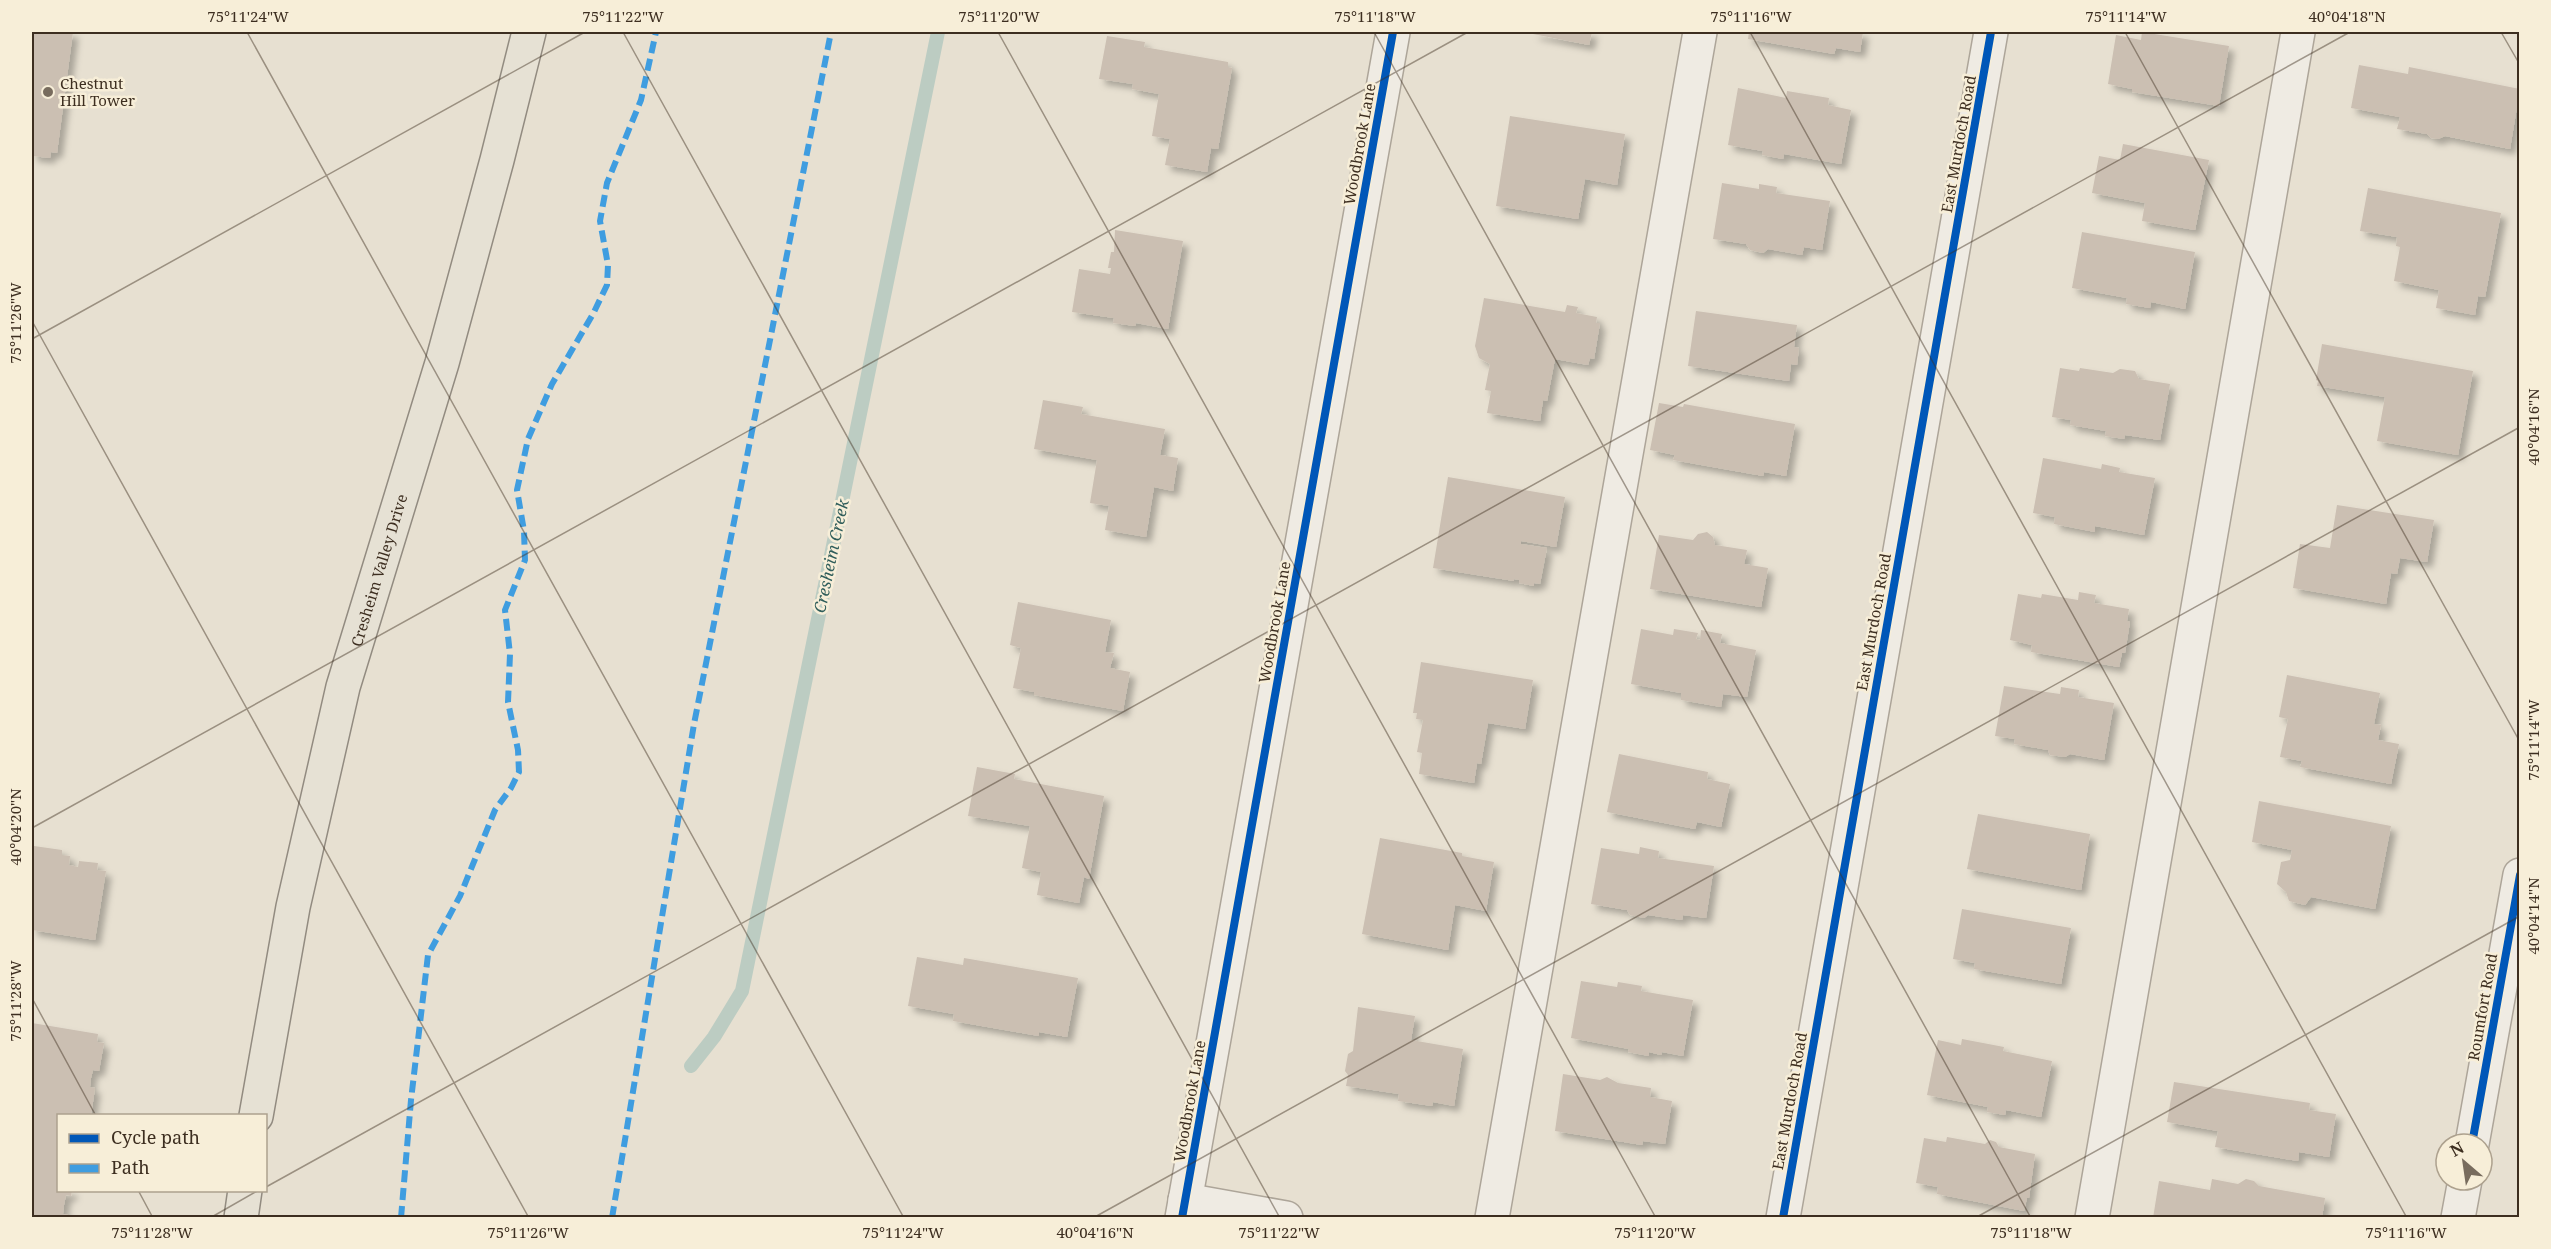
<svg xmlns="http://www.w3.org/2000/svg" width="2551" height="1249" viewBox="0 0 2551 1249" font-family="'Noto Serif',serif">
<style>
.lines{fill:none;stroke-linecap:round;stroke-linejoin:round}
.stream{stroke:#bcccc2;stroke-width:14}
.building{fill:#cbbfb2;filter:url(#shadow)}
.minor-casing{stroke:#ada599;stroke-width:36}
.major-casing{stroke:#928b80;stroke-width:36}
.minor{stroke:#efebe3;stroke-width:33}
.major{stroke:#e6e1d4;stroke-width:33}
.quiet{stroke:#3f9de0;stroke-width:6;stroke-dasharray:12 6;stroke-linecap:butt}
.cycleway-casing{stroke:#f7eed8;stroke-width:11}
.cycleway{stroke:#0057b8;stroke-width:8}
.ticks{fill:none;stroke:#3d2e20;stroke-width:1.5;stroke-opacity:0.45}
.poi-dot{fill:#786c5e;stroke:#f7eed8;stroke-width:2}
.labels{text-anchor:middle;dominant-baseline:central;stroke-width:5;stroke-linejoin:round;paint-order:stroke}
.poi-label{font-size:15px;fill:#3d2e20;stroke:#f7eed8;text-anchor:start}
.street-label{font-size:15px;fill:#3d2e20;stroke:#f7eed8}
.water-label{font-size:16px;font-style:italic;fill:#2f5d5a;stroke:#f7eed8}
.neatline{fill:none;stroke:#3d2e20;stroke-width:2}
.ticks-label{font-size:15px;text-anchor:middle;fill:#3d2e20}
</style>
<defs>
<filter id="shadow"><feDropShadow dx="5.5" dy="5.5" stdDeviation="3" flood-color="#0004"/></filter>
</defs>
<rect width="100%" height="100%" fill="#e7e0d1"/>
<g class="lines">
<polyline class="stream" points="691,1066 714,1037 742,991 938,32"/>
</g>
<g class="building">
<polygon points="32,32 73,32 57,153 51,152 50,158 32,156"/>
<polygon points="1534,32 1592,32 1589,45 1533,34"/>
<polygon points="1749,32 1863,32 1860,52 1836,48 1834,54 1748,39"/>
<polygon points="2142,32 2229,46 2219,106 2132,92 2132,89 2108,84 2116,35 2141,40"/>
<polygon points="1107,36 1145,42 1144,47 1228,62 1228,67 1232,68 1218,149 1211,148 1207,172 1165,165 1170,139 1152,136 1159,94 1132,89 1133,84 1099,79"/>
<polygon points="2359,65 2408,74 2409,67 2520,89 2510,149 2445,136 2438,139 2431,138 2427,134 2397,129 2400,117 2351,108"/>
<polygon points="1738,88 1786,98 1787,91 1829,98 1828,105 1851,110 1841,164 1784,154 1783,159 1762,155 1763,151 1728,145"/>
<polygon points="1510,116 1625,134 1617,185 1585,179 1578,219 1496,206"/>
<polygon points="2123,144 2209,160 2195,230 2142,221 2145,203 2092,193 2099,156 2120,160"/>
<polygon points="1722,183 1759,189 1759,184 1777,187 1776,193 1830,201 1822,250 1804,247 1802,255 1768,249 1763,253 1750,250 1746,244 1713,239"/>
<polygon points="2368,188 2501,213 2485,297 2478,296 2475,315 2436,308 2439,290 2394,281 2400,247 2396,246 2397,237 2360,231"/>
<polygon points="1115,230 1183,241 1168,329 1136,323 1135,326 1113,323 1114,318 1072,312 1079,269 1110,274 1111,268 1108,268 1111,252 1114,252"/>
<polygon points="2082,232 2195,252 2185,309 2151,302 2150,308 2126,304 2127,298 2072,288"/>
<polygon points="1484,298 1565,312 1567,305 1578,307 1576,313 1597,317 1596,323 1600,323 1594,359 1590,358 1588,365 1555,359 1547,401 1543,400 1540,421 1487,413 1491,391 1485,390 1490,364 1479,358 1475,346"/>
<polygon points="1696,311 1797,325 1794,347 1799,348 1797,365 1791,364 1789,381 1688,366"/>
<polygon points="2322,344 2473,371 2458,455 2377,441 2385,397 2317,386 2318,381 2316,380"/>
<polygon points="2060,368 2079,371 2080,368 2113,373 2120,369 2135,371 2139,379 2170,384 2160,440 2125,435 2124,439 2105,436 2106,431 2070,425 2071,420 2052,417"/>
<polygon points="1043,400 1083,407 1081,414 1165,429 1160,455 1178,458 1173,491 1154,487 1146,537 1105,530 1109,506 1090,503 1097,460 1034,449"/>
<polygon points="1659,403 1683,407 1684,404 1795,424 1786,476 1764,472 1763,476 1673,460 1675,455 1650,450"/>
<polygon points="2043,458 2101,469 2102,464 2120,468 2119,472 2155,478 2144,535 2095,526 2095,532 2054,524 2055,517 2033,513"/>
<polygon points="1448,477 1565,497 1556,547 1521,541 1521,544 1547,548 1540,584 1534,583 1534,586 1519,583 1519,580 1514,579 1514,581 1433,568"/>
<polygon points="2337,505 2434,520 2427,562 2400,558 2397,574 2391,573 2386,604 2293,588 2300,544 2330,548"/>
<polygon points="1707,532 1713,537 1715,545 1747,550 1744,564 1768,568 1761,607 1650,589 1659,535 1693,540 1698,534"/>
<polygon points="2079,592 2096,595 2094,603 2129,609 2127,621 2130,622 2125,653 2122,653 2119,667 2031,652 2032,645 2010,640 2018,594 2041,598 2042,594 2078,600"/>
<polygon points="1018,602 1111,620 1105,652 1114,653 1110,668 1130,672 1123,711 1034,695 1034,692 1013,688 1021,648 1010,645"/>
<polygon points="1641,629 1673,635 1674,629 1698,633 1696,639 1700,640 1701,630 1722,634 1720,643 1756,650 1747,697 1723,694 1721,707 1681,700 1681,693 1631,684"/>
<polygon points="1421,662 1533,680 1525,729 1488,723 1481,764 1477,763 1474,783 1419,774 1422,753 1417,752 1423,720 1416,719 1417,713 1413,713"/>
<polygon points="2287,675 2380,693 2374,724 2381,725 2378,740 2399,744 2391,784 2300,767 2302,761 2280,757 2288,719 2279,717"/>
<polygon points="2004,686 2060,694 2061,687 2079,690 2078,697 2114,703 2104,760 2070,754 2065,757 2050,755 2048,750 2014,744 2015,739 1995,736"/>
<polygon points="1619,754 1708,772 1707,779 1730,784 1721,827 1697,822 1695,829 1607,812"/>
<polygon points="977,767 1015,774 1014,779 1104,796 1089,879 1084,877 1079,903 1037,895 1041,872 1022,868 1030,826 968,816"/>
<polygon points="2259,801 2391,826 2375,909 2311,897 2305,905 2289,901 2286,892 2277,884 2281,862 2290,860 2292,850 2252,842"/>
<polygon points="1978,814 2090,834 2081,890 1967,869"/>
<polygon points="1380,838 1462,853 1462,856 1494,862 1486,911 1455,905 1448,950 1362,934"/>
<polygon points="34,846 62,850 62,855 70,856 69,865 78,867 79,861 98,863 97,870 106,871 95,940 32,930 32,851"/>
<polygon points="1640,847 1659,851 1658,858 1714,866 1706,918 1683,915 1682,920 1648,915 1644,918 1630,915 1627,910 1591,904 1601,848 1639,854"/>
<polygon points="1962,909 2071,928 2061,984 1974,969 1975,963 1953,959"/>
<polygon points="917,957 963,965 964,958 1078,978 1067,1037 1039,1032 1039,1036 953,1021 954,1014 908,1006"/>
<polygon points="1581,981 1617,987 1618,982 1642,986 1641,991 1693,1000 1683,1056 1662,1052 1661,1055 1649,1052 1649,1056 1628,1052 1629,1049 1571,1038"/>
<polygon points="1358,1007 1415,1016 1411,1040 1463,1049 1454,1106 1433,1102 1432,1106 1398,1101 1399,1094 1346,1086 1348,1075 1345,1071 1348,1054 1353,1051"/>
<polygon points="32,1023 98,1034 97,1042 104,1043 99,1071 93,1070 91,1078 90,1087 95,1088 91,1116 58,1116 58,1190 72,1190 71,1196 66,1195 64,1205 63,1214 68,1214 68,1218 32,1218"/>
<polygon points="1962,1039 2004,1047 2003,1051 2052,1061 2041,1117 2006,1110 2005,1115 1987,1112 1988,1107 1927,1095 1938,1040 1961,1045"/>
<polygon points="1563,1074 1600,1080 1607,1077 1618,1083 1651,1088 1650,1097 1672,1101 1665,1144 1643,1141 1642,1145 1555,1131"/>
<polygon points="2174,1082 2310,1103 2309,1110 2336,1114 2329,1157 2299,1152 2298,1161 2215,1147 2218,1131 2167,1122"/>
<polygon points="1947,1137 1985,1144 1990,1140 1996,1142 1999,1147 2035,1154 2029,1198 2027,1198 2024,1211 1937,1194 1938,1187 1916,1183 1924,1138 1946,1142"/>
<polygon points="2212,1179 2238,1184 2246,1179 2254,1181 2259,1186 2325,1198 2322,1218 2153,1218 2159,1181 2210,1190"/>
</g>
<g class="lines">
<defs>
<g id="minor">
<polyline points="2472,1144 2520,875"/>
<polyline points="1185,1200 1286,1218"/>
<polyline points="1182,1218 1393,32"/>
<polyline points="1492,1218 1700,32"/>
<polyline points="1783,1218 1991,32"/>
<polyline points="2092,1218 2298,32"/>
<polyline points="2458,1218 2465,1180"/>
</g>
<g id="major">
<path id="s1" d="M256 1116 293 907 343 687 442 363 497 160 529 32"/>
<polyline points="241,1218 245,1190"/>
</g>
</defs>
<use href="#minor" class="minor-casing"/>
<use href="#major" class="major-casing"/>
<use href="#minor" class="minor"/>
<use href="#major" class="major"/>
<g class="quiet">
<polyline points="401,1218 411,1100 428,955 460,896 495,810 511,788 519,772 518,750 508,702 510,654 505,610 525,560 524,531 517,490 528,439 552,384 593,314 607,285 608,265 600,221 607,183 641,100 656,32"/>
<polyline points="612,1218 694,724 831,32"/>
</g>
<defs>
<g id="cycleway">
<polyline points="2472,1144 2520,875"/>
<polyline points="1182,1218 1393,32"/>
<polyline points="1783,1218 1991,32"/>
</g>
</defs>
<use href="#cycleway" class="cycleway-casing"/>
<use href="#cycleway" class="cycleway"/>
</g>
<path class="ticks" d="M247 32 904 1218M623 32 1280 1218M998 32 1656 1218M1374 32 2031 1218M1750 32 2407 1218M2125 32 2520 742M2501 32 2520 65M32 321 529 1218M32 339 585 32M32 828 1468 32M32 998 96 1116M266 1187 2350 32M138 1190 153 1218M210 1218 259 1190M1093 1218 2520 427M1975 1218 2520 916"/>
<circle class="poi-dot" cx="48" cy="92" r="6"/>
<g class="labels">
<g class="poi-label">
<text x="60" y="83">Chestnut<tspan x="60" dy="17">Hill Tower</tspan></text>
</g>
<g class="street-label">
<text transform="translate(1359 144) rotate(-80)">Woodbrook Lane</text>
<text transform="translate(1958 144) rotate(-80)">East Murdoch Road</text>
<text stroke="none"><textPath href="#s1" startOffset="560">Cresheim Valley Drive</textPath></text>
<text transform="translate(1274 622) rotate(-80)">Woodbrook Lane</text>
<text transform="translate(1873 622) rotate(-80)">East Murdoch Road</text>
<text transform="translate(2482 1007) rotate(-80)">Roumfort Road</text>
<text transform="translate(1189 1101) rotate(-80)">Woodbrook Lane</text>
<text transform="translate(1789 1101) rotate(-80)">East Murdoch Road</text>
</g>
<g class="water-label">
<text transform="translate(831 556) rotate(-78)">Cresheim Creek</text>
</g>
</g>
<rect width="2551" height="1249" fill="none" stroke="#f7eed8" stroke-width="66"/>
<rect x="57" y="1114" width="210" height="78" fill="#f7eed8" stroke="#ada18e" stroke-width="1.5"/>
<rect x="69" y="1134" width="30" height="9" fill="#0057b8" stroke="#ada18e" stroke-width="1.5"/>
<text x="111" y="1144" font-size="18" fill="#3d2e20">Cycle path</text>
<rect x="69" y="1164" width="30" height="9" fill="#3f9de0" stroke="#ada18e" stroke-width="1.5"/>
<text x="111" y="1174" font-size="18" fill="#3d2e20">Path</text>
<g transform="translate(2464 1162) rotate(331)"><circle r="28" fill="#f7eed8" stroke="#ada18e" stroke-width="1.5"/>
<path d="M0-4.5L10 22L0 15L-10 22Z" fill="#786c5e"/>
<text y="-9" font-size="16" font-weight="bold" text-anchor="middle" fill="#3d2e20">N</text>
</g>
<rect x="33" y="33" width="2485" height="1183" class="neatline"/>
<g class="ticks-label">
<text x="248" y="22">75°11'24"W</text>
<text x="623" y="22">75°11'22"W</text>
<text x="999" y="22">75°11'20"W</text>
<text x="1375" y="22">75°11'18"W</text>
<text x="1751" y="22">75°11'16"W</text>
<text x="2126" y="22">75°11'14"W</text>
<text x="2347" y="22">40°04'18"N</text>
<text transform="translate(16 323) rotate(-90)" y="5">75°11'26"W</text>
<text transform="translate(2534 427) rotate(-90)" y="5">40°04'16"N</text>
<text transform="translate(2534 740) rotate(-90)" y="5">75°11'14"W</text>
<text transform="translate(16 827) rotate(-90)" y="5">40°04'20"N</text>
<text transform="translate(2534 916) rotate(-90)" y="5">40°04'14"N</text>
<text transform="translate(16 1001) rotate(-90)" y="5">75°11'28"W</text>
<text x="152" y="1238">75°11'28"W</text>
<text x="528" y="1238">75°11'26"W</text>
<text x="903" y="1238">75°11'24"W</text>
<text x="1095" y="1238">40°04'16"N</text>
<text x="1279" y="1238">75°11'22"W</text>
<text x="1655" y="1238">75°11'20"W</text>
<text x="2031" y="1238">75°11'18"W</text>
<text x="2406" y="1238">75°11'16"W</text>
</g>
</svg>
